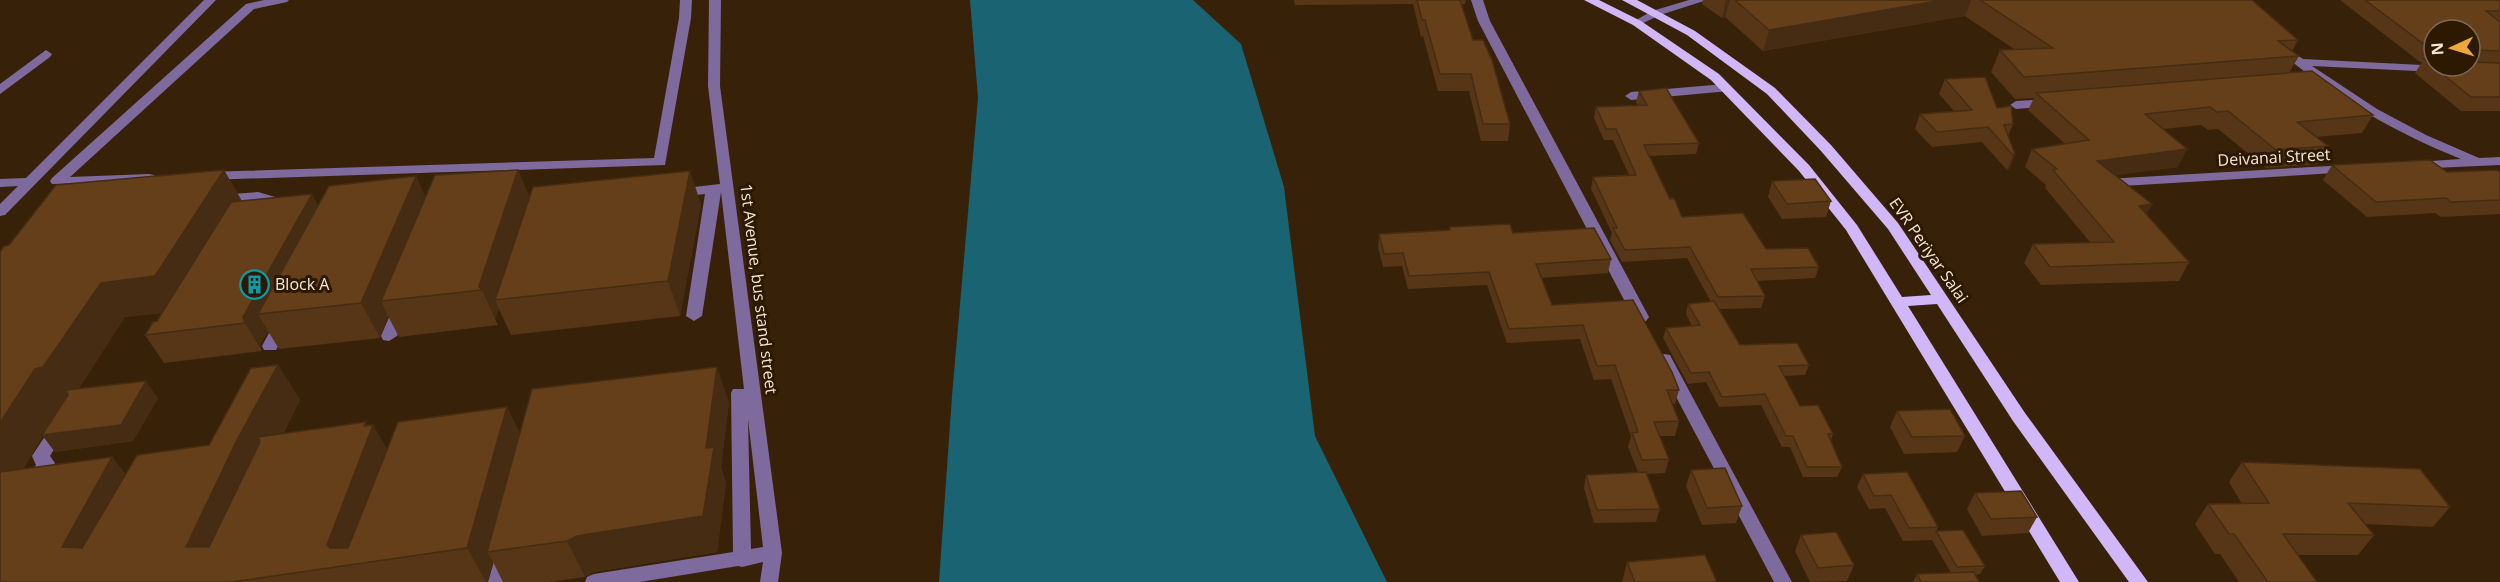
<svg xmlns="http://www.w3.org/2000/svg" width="2500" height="582" viewBox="0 0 2500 582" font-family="'Open Sans',sans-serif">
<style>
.water{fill:#196372}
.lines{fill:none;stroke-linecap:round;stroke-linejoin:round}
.minor{fill:#7f6a9d;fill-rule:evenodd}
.major{fill:#d1b7f7;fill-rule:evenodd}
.wall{fill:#563616;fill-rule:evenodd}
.shaded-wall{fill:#462c12}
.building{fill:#643f1a;stroke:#462c12;stroke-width:1.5}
.labels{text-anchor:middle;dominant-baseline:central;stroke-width:6;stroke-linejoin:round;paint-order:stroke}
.street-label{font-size:16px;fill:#f5e7d8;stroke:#2d1801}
.poi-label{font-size:16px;fill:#f5e7d8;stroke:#2d1801;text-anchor:start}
</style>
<rect width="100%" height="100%" fill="#372209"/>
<polygon class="water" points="970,0 1193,0 1241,44 1284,187 1315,436 1387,582 939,582 952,396 978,98"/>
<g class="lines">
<g class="minor">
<polygon points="204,0 216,0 5,215 0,216 0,204 18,186 0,187 0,179 26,178"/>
<polygon points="264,0 289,0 287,2 254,9 70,177 149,174 154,175 156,178 154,181 52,184 50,181 52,178 246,4"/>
<polygon points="680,0 692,0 691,18 665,165 206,180 199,176 206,172 654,158 679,18"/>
<path d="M709 0H721L720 86 782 553 778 582H760L763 562 742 567 738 566 640 582H585L587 577 594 574 733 552 731 393 733 389H744L721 192 702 316 694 321 686 316 705 194 676 197 669 193 676 189 720 184 708 86ZM748 419 763 547 751 549Z"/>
<polygon points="1471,0 1483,0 1490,21 1649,317 1646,321 1641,322 1633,317 1478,21"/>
<polygon points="1689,0 1707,0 1660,15 1637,26 1631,23 1652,11"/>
<path d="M2281 43 2303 59 2442 66 2441 71 2437 72 2312 66 2377 109 2426 135 2479 158 2500 157V165L2411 169 2409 166 2416 162 2461 159C2393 132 2333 96 2277 50L2275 47Z"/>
<polygon points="46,50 52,54 50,57 0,94 0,84"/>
<polygon points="1725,84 1729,85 1731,88 1729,91 1631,100 1625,96 1631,92"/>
<polygon points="2050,99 2054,100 2056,103 2054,106 2016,109 2010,105 2016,101"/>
<polygon points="2347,165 2354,169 2352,172 2106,187 2099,183 2106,179"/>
<polygon points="258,192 289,201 291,204 284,208 257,200 219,203 212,199 219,195"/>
<polygon points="401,303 409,308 397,336 389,341 383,340 381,336 393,308"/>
<polygon points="282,317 290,322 276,350 264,350 262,346 277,318"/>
<polygon points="1664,354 1670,355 1672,359 1792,582 1774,582 1656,359 1658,355"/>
<polygon points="59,422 65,424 67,428 50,456 55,463 40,488 34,490 28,488 25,483 36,465 32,456 53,424"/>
<polygon points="504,549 511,551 513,556 506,582 488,582 497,551"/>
</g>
<polygon class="major" points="1584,0 1599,0 1641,21 1719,74 1809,165 1857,225 1902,297 1931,295 1888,229 1821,151 1767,94 1687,35 1622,0 1637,0 1695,31 1775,88 1831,145 1898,223 2025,413 2148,582 2129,582 2013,421 1937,304 1908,306 2079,582 2060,582 1846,230 1799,171 1711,80 1633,25"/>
</g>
<g class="wall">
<polygon points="1294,0 1466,0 1465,4 1461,4 1473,40 1510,124 1508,141 1481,141 1469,91 1438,91 1423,36 1421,37 1413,4 1295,5"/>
<polygon points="1703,0 2252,0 2298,40 2292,51 2299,56 2289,73 2373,115 2362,133 2316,137 2328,146 2318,164 2266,168 2218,129 2208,130 2201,125 2163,129 2178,167 2115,175 2152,204 2146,214 2189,262 2179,281 2041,285 2024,263 2033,244 2090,242 2045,188 2046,185 2025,167 2032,149 2065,144 2028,110 2034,98 2015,99 1991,72 2000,50 2014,49 1965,16 1763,51 1725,17 1722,18 1702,4"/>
<path d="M2340 0H2500V111H2461L2415 73 2422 62H2420ZM2434 30H2470V66H2434Z"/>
<polygon points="1945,79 1997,108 2013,124 2008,136 2015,154 2009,169 2007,170 1982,142 1932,147 1915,129 1920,114 1954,111 1939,94"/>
<polygon points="1639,91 1699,143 1696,154 1649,156 1670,199 1682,217 1766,249 1819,267 1815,278 1757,281 1765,296 1761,308 1719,309 1740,345 1809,365 1805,375 1784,376 1800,406 1833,434 1831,441 1842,467 1837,477 1803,477 1790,447 1782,447 1761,405 1719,407 1706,382 1688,384 1663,338 1666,328 1692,326 1686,314 1688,304 1711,302 1687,258 1622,262 1610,240 1612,233 1591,189 1593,177 1629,175 1613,140 1604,140 1594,118 1596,107 1638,106 1636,102"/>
<polygon points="2332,165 2447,172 2500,172 2500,214 2441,217 2435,213 2367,217 2323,180"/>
<polygon points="224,170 242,201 318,205 416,176 425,197 518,170 529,197 701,204 680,316 511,335 499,309 495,319 498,325 399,337 388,316 380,338 279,349 268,331 260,345 262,351 164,363 145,335 157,321 162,313 125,317 79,388 158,398 133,441 55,452 43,436 23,469 112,457 126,475 209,445 278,365 300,400 283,434 368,426 387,449 507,407 520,434 729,402 721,467 726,483 717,552 594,572 585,577 549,582 503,582 493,562 487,582 0,582 9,245"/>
<polygon points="1772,181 1831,201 1826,217 1782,219 1768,197"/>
<polygon points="1450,227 1513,233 1611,259 1608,273 1541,278 1552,305 1679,390 1675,404 1672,404 1679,421 1675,436 1660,436 1669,459 1665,473 1646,474 1660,509 1656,522 1594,523 1584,488 1586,475 1638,472 1628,447 1631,436 1611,379 1594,380 1580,339 1507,343 1487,285 1408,289 1402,266 1383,267 1378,247 1379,234 1449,230"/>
<polygon points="1897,411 1965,436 1957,452 1904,454 1890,427"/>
<polygon points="2242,462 2450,507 2433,527 2365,524 2374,535 2358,555 2298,555 2317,582 2239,582 2220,554 2215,554 2195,524 2208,504 2242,504 2229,482"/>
<polygon points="1691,470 1742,506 1736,523 1702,525 1686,486"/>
<polygon points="1863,474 1938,527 1932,540 1903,541 1885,508 1869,509 1857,487"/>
<polygon points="1975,493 2037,517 2028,533 1982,536 1967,509"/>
<polygon points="1936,531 1985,566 1980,574 1975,575 1979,582 1913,582 1917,574 1951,573 1932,540"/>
<polygon points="1801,535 1854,565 1847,581 1810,582 1795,551"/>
<polygon points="1627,562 1717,582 1622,582"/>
</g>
<g class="shaded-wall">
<polygon points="1726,0 1730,0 1725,17 1722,18"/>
<polygon points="1943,0 1971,0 1965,16 1763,51 1769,30"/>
<polygon points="2187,149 2178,167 2088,179 2097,161"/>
<polygon points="2015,154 2009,169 2007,170 2013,155"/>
<polygon points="224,170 243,204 178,311 125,317 70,402 146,381 158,398 133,441 55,452 43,436 0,506 0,423 35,369 101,283"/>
<polygon points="518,170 532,203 495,300 499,309 495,319 482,290 479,286"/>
<polygon points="690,171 701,204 680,316 668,281"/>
<polygon points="416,176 431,210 381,301 388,316 380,338 361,303"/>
<polygon points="312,194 327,222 258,314 268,331 260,345 262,351 245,323 243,317"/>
<polygon points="2152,204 2142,223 2139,206"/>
<polygon points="278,365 300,400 261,476 213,582 186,547 237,440"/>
<polygon points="717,367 729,402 721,467 726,483 717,552 594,572 585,577 567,541"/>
<polygon points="507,407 524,443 487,552 493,562 487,582 486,582 467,548"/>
<polygon points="366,422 371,431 373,425 394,460 341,566 327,545"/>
<polygon points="112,457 139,493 92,582 62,547"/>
</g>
<g class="building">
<polygon points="1417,0 1460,0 1473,40 1483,40 1492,60 1510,124 1483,124 1471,74 1440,74 1425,20 1422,20"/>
<polygon points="1735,0 1943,0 1769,30"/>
<polygon points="1980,0 2252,0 2298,40 2278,41 2299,56 2024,77 2000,50 2053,48"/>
<polygon points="2365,0 2500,0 2500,11 2486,11 2500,22 2500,51 2470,50 2470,30 2434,30 2434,48 2429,48"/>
<polygon points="2424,59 2434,60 2434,66 2470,66 2470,62 2500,63 2500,97 2471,97"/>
<polygon points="2312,71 2373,115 2297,122 2328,146 2276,150 2228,111 2217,112 2210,107 2145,114 2187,149 2097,161 2152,204 2139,206 2189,262 2050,267 2033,244 2114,242 2053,170 2057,169 2032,149 2089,140 2036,93"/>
<polygon points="1985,77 1997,108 2011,106 2013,124 2004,125 2015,154 2013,155 1988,127 1937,132 1920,114 1972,110 1945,79"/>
<polygon points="1666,88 1699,143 1644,145 1670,199 1674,198 1682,217 1743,213 1766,249 1808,248 1819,267 1751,269 1765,296 1718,297 1690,247 1625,250 1613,228 1617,228 1593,177 1636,175 1616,129 1606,129 1596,107 1647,105 1639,91"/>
<polygon points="2430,160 2447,172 2497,170 2500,172 2500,200 2451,202 2446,198 2376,202 2332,165"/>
<polygon points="224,170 155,276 101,283 43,367 35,369 0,423 0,252 4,246 9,245 56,185"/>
<polygon points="518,170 479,286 482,290 381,301 435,175"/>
<polygon points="690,171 668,281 495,300 533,187"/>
<polygon points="416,176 361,303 258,314 329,186"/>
<polygon points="1815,179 1831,201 1787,204 1772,181"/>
<polygon points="312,194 243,317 245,323 145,335 153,322 157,321 231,202"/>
<polygon points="1510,224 1513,233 1594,228 1611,259 1536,264 1552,305 1633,300 1672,372 1679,390 1667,390 1679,421 1654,422 1669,459 1642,460 1632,433 1638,432 1615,365 1597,366 1583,325 1509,329 1489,272 1409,276 1403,253 1384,254 1379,234 1450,230 1450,227"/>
<polygon points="1714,301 1740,345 1797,343 1809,365 1779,366 1800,406 1818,405 1833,434 1828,434 1842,467 1807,467 1793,436 1786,436 1765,394 1722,397 1709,372 1691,373 1666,328 1700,325 1688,304"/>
<polygon points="278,365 237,440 186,547 209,547 260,442 258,437 366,422 364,426 373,425 327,545 330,548 348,548 398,422 507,407 467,548 231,582 0,582 0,472 112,457 62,547 82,548 137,455 209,445 251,368"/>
<polygon points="717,367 706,448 714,447 703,516 577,536 567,541 487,552 532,389"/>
<polygon points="146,381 121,425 42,435 68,395 66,390"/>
<polygon points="1950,409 1965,436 1912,437 1897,411"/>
<polygon points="2242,462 2420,469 2450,507 2348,503 2374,535 2283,534 2317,582 2268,582 2234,534 2229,534 2208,504 2269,503"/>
<polygon points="1725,468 1742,506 1707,508 1691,470"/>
<polygon points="1646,472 1660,509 1597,510 1586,475"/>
<polygon points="1907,472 1938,527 1909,528 1891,495 1874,496 1863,474"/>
<polygon points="2021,491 2037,517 1991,519 1975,493"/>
<polygon points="1963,530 1985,566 1957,567 1936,531"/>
<polygon points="1836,532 1854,565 1818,568 1801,535"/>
<polygon points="1705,555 1717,582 1635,582 1627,562"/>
<polygon points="1974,572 1979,582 1921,582 1917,574"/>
</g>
<defs>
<symbol id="building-ring" viewBox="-11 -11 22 22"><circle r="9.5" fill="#2d1801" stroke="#0f9aa8" stroke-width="1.5"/><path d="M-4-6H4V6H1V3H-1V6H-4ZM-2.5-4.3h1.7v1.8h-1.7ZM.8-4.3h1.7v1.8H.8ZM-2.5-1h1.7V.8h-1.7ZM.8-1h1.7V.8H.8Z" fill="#0f9aa8"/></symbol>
</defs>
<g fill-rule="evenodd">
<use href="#building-ring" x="238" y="268" width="33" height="33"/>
</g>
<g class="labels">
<g class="street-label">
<text transform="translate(2274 157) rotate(-3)">Deivanai Street</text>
<text transform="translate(1929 250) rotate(55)">EVR Periyar Salai</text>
<text transform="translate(759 289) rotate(83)">1st Avenue, bus stand street</text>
</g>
<g class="poi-label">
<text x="275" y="284">Block A</text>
</g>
</g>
<g transform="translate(2452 48) rotate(266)"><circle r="28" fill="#2d1801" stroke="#7d6b57" stroke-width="1.5"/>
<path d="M0-4.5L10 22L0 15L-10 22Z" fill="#eda83b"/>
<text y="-9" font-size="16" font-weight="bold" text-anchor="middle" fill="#f5e7d8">N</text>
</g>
</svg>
